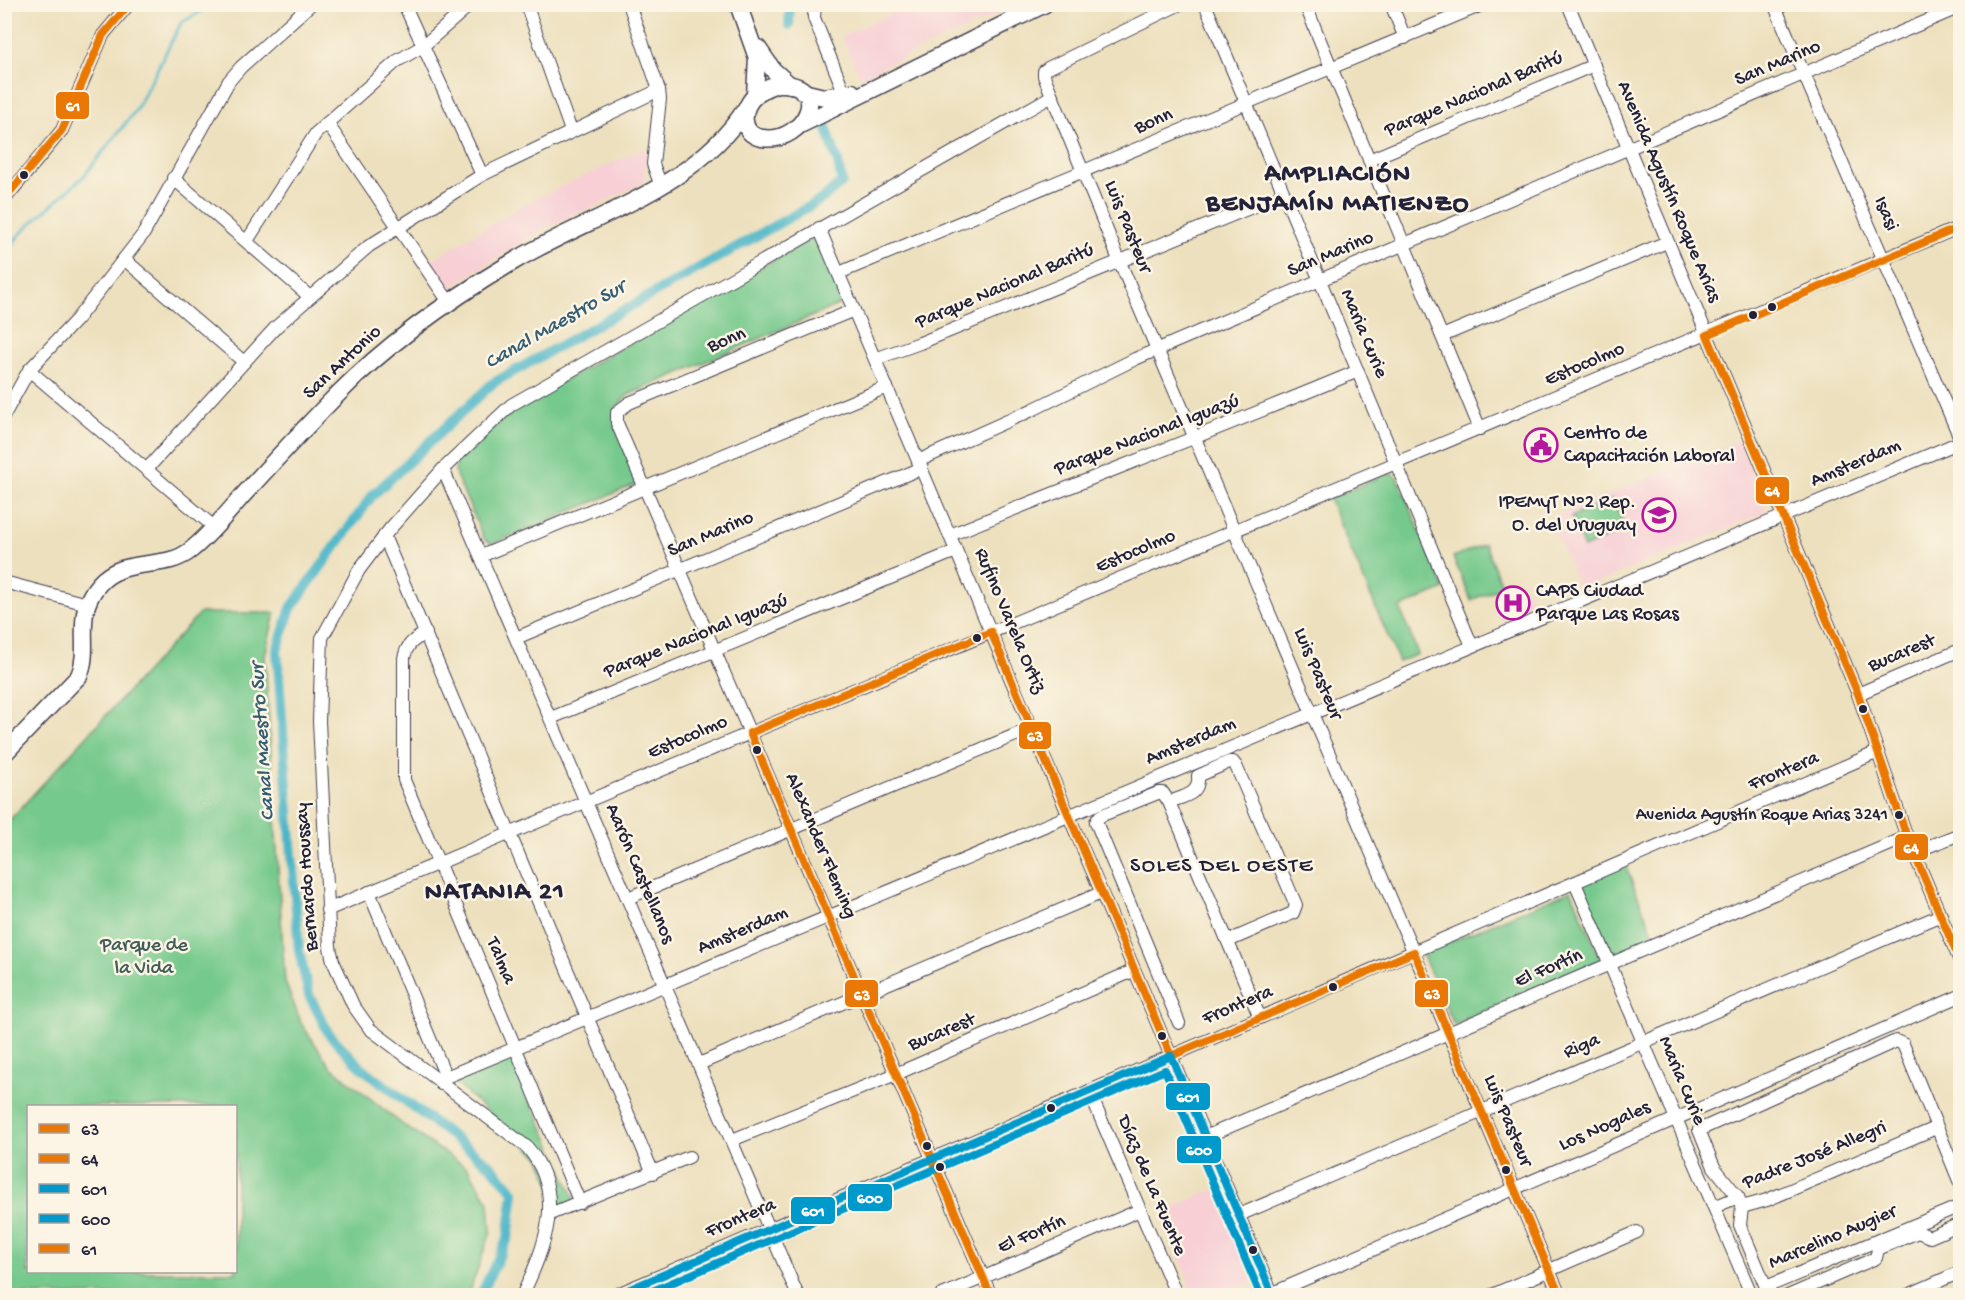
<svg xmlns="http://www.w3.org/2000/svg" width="1965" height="1300" viewBox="0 0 1965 1300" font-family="'Gochi Hand',sans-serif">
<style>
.built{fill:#f7cfd5}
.green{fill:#76c98c;stroke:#4c7664;stroke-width:1.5;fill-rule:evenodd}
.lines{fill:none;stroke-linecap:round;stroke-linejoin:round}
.stream{stroke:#4bb6c8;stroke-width:3}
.canal{stroke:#4bb6c8;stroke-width:10}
.minor-casing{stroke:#403e4f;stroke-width:14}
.secondary-casing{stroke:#403e4f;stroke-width:19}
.minor{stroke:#fff;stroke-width:12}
.secondary{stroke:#fff;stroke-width:16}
.bus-1-casing{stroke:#fcf5e5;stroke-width:12}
.bus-2-casing{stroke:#fcf5e5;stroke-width:12}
.bus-3-casing{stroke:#fcf5e5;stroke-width:12}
.bus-4-casing{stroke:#fcf5e5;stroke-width:12}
.bus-5-casing{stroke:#fcf5e5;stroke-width:12}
.bus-1{stroke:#e97806;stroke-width:8}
.bus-2{stroke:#e97806;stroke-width:8}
.bus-3{stroke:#0099cb;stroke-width:8}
.bus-4{stroke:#0099cb;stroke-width:8}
.bus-5{stroke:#e97806;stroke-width:8}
.bus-dot{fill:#22223b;stroke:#fcf5e5;stroke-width:2}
.labels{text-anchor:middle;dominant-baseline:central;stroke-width:5;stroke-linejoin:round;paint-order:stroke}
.bus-label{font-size:18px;fill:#22223b;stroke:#fcf5e5;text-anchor:end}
.street-label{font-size:20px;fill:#22223b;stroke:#fcf5e5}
.poi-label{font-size:20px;fill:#22223b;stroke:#fcf5e5;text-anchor:start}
.park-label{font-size:20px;fill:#3f5c57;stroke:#fcf5e5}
.water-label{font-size:21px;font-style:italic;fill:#325d73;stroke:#fcf5e5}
.quarter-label{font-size:22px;letter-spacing:1.5px;fill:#22223b;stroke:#fcf5e5}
.district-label{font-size:26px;font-weight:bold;letter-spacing:1.5px;fill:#22223b;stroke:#fcf5e5}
.line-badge{stroke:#fcf5e5;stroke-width:2}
.badge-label{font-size:16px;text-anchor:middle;font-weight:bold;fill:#fff}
</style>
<rect width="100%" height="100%" fill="#fcf5e5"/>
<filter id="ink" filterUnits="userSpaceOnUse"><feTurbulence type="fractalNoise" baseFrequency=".0167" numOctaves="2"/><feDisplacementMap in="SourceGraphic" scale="12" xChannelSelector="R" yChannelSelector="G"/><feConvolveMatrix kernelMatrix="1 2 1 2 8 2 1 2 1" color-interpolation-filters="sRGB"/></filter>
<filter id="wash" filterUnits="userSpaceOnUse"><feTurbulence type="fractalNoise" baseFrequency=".008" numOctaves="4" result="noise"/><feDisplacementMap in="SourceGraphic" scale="24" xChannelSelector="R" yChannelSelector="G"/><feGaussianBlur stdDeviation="1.35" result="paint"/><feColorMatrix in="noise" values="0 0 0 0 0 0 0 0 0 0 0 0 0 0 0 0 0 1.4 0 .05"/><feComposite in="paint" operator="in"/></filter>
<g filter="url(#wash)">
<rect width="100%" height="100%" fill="#ede0be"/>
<g class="built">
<polygon points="909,5 909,4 1017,5 861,77 841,37"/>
<polygon points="647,147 644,183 540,231 446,290 427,263 522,205"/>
<polygon points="1739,440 1768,511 1580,590 1549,519"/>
<polygon points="1527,589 1532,603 1499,617 1494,603"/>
<polygon points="1215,1189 1252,1282 1218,1295 1194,1295 1163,1212"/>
</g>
<g class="green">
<polygon points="811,239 818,240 845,302 628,395 617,407 639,483 492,544 484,539 455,473 456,461 514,409"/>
<polygon points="1387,474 1393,474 1398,479 1444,589 1400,608 1418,654 1399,662 1329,499"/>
<polygon points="1613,499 1626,529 1584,548 1571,517"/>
<polygon points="1485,544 1502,587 1471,600 1453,557"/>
<path d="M200 613H275L265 656 285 982 302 1025 330 1066 407 1128 468 1168 489 1202 491 1232 471 1287 464 1295H5V825ZM236 1106V1272H28V1106Z"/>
<polygon points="1625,865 1656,940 1613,958 1581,883"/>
<polygon points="1571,890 1601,960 1454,1025 1422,954"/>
<polygon points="510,1054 575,1199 558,1206 540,1158 452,1080"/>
</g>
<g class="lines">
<polyline class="stream" points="4,252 26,228 84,176 136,110 181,23 213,4"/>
<g class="canal">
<polyline points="789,25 790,4"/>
<polyline points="480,1296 508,1238 514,1192 491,1166 362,1068 329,1034 309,995 299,951 277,650 291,608 372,496 493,383 819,201 842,183 838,162 824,121"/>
</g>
</g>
</g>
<g filter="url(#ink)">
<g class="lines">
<defs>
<g id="minor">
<polyline points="404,4 482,175"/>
<polyline points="526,4 571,131"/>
<polyline points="629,4 659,90 660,99 653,164 661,186"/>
<polyline points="815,4 814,18 845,94"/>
<polyline points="1180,4 1048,68 1044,71 1044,76 1119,260 1560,1296"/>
<polyline points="1205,4 1472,646"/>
<polyline points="1305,4 1480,429"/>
<polyline points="1391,4 1405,38"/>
<polyline points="1568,4 1858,694 1907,837 1960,961"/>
<polyline points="1774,4 1960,438"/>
<polyline points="327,123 449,302"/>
<polyline points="1369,160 1594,65"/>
<polyline points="173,178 310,297"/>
<polyline points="4,200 62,130 103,35 129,4"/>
<polyline points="819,228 1273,1296"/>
<polyline points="247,241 316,133 397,61 423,46 471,4"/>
<polyline points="124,259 244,362"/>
<polyline points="839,273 1484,4"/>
<polyline points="854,310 629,403 617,412 617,423 991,1296"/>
<polyline points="1442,336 1667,242"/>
<polyline points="875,359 920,343 1284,194"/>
<polyline points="29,370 214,527"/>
<polyline points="4,415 29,370 77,319 144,233 229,81 241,67 311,4"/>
<polyline points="918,461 1032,410 1135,359 1960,7"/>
<polyline points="147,469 276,327 369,246 482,175 659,90"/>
<polyline points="443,469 798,1296"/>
<path d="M950 535C1085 480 1222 428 1358 371"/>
<polyline points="384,536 653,1173"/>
<polyline points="481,556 887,387"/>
<polyline points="4,582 87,604"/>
<path d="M426 633C413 640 407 644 404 658V780L580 1203"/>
<polyline points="516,638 922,468"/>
<polyline points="1858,694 1960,650"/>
<polyline points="551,718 956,551"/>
<polyline points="1169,802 1260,1018"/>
<polyline points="1914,852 1960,834"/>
<polyline points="1575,883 1752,1296"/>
<polyline points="369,892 446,1077"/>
<polyline points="628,898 1032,728"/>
<polyline points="327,910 1960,227"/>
<path d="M1179 1023 1096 822 1100 816 1158 793H1163L1169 802C1184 796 1200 795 1198 776L1229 762H1233L1236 766 1296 905 1293 913 1228 941"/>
<polyline points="699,1064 1101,893"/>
<polyline points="441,1084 446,1077 1960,442"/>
<polyline points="1089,1091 1177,1296"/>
<polyline points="1205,1137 1907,837"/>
<polyline points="732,1140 896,1074 1133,971"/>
<polyline points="1738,1197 1714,1167 1699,1130 1896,1041 1903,1044 1960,1183"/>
<polyline points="1714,1207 1738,1197 1742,1207 1767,1200 1936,1128"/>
<polyline points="1742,1207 1740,1225 1766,1287 1960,1206"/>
<polyline points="550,1214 689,1157"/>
<polyline points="1239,1215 1941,915"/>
<path d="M522 1296C545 1247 567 1193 527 1147L370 1029 353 1005 333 961 330 947 319 721 322 638 359 570 389 530 443 469 511 405 1052 96"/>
<polyline points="613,1296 1878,752"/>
<polyline points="940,1296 1140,1210"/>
<polyline points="1266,1296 1960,996"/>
<polyline points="1490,1296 1637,1232"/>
<polyline points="1788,1296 1876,1258 1878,1249 1918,1232 1930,1237 1960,1224"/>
<polyline points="1906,1296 1960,1272"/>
</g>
<g id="secondary">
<polyline points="738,4 757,58 755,95"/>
<polyline points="758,48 773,70 790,85"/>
<path d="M777 84C835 81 805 145 762 138 739 134 741 108 756 95 762 89 769 87 777 84Z"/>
<polyline points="803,92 824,97 852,92"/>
<polyline points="802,124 1045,4"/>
<path d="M4 754 79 676C92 646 72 615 99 584 125 555 164 572 191 550 211 534 228 512 245 493 276 459 307 425 339 393 390 341 449 300 511 263 591 214 693 191 746 108"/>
</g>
</defs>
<use href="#minor" class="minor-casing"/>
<use href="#secondary" class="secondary-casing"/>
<use href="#minor" class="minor"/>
<use href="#secondary" class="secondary"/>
<defs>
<polyline id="bus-1" points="991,1296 750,733 991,632 1171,1056 1414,952 1560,1296"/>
<g id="bus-2">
<polyline points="1707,335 1858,694 1907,837 1960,961"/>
<polyline points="1707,335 1960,227"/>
</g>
<polyline id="bus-3" points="614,1296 1171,1056 1273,1296"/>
<polyline id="bus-4" points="641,1296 1165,1070 1261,1296"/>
<polyline id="bus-5" points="4,199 62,130 103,35 129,4"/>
</defs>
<use href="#bus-1" class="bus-1-casing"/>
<use href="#bus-2" class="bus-2-casing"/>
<use href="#bus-3" class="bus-3-casing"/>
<use href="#bus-4" class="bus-4-casing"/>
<use href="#bus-5" class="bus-5-casing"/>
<use href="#bus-1" class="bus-1"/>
<use href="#bus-2" class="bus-2"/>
<use href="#bus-3" class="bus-3"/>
<use href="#bus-4" class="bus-4"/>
<use href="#bus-5" class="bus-5"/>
</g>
</g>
<defs>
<symbol id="civic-ring" viewBox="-11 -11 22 22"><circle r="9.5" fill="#fcf5e5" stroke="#b5179e" stroke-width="1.5"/><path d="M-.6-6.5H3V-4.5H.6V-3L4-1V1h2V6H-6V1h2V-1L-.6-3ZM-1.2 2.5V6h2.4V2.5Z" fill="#b5179e"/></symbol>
<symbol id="school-ring" viewBox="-11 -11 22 22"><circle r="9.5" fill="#fcf5e5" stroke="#b5179e" stroke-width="1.5"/><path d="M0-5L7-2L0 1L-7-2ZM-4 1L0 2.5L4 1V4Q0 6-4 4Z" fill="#b5179e"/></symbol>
<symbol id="hospital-ring" viewBox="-11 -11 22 22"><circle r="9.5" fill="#fcf5e5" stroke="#b5179e" stroke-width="1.5"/><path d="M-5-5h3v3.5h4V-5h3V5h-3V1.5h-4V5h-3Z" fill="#b5179e"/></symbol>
</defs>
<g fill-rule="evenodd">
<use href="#civic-ring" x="1522" y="426" width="38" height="38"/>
<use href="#school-ring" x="1640" y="496" width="38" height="38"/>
<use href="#hospital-ring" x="1494" y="584" width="38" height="38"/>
</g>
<g class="bus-dot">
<circle cx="24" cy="175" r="5"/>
<circle cx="1772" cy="307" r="5"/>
<circle cx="1753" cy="315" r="5"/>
<circle cx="977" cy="638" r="5"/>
<circle cx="1863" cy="709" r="5"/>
<circle cx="757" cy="750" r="5"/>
<circle cx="1899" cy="815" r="5"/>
<circle cx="1333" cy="987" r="5"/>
<circle cx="1162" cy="1036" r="5"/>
<circle cx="1051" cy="1108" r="5"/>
<circle cx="927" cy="1146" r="5"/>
<circle cx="940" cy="1167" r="5"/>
<circle cx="1506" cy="1170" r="5"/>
<circle cx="1253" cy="1250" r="5"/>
</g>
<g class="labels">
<g class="bus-label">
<text x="1888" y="815">Avenida Agustín Roque Arias 3241</text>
</g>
<g class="street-label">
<text transform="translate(1778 64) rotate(-23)">San Marino</text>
<text transform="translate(1474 95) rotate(-23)">Parque Nacional Baritú</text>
<text transform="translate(1154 122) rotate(-23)">Bonn</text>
<text transform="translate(1668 192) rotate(67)">Avenida Agustín Roque Arias</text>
<text transform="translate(1885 214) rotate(67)">Isasi</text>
<text transform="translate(1127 227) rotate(68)">Luis Pasteur</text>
<text transform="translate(1331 255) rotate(-23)">San Marino</text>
<text transform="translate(1005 287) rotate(-23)">Parque Nacional Baritú</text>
<text transform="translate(1363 334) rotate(67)">Maria Curie</text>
<text transform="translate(727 341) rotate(-22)">Bonn</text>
<text transform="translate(343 363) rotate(-43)">San Antonio</text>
<text transform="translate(1585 365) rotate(-23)">Estocolmo</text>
<text transform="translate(1147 436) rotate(-21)">Parque Nacional Iguazú</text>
<text transform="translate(1856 464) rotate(-23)">Amsterdam</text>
<text transform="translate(711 535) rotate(-23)">San Marino</text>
<text transform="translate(1136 552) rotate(-23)">Estocolmo</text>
<text transform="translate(1009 621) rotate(67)">Rufino Varela Ortiz</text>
<text transform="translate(696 637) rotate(-22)">Parque Nacional Iguazú</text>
<text transform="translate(1902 654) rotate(-23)">Bucarest</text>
<text transform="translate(1317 674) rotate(67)">Luis Pasteur</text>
<text transform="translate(688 738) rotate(-23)">Estocolmo</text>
<text transform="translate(1191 742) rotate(-23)">Amsterdam</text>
<text transform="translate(1784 772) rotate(-23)">Frontera</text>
<text transform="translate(820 846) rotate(67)">Alexander Fleming</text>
<text transform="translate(639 874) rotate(67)">Aarón Castellanos</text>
<text transform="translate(308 877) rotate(-94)">Bernardo Houssay</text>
<text transform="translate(743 931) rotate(-23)">Amsterdam</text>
<text transform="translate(500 961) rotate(67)">Talma</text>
<text transform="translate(1549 969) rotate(-23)">El Fortín</text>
<text transform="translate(1238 1006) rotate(-23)">Frontera</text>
<text transform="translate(942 1033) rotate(-23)">Bucarest</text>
<text transform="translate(1582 1047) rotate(-23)">Riga</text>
<text transform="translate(1681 1081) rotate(67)">Maria Curie</text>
<text transform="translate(1507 1121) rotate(67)">Luis Pasteur</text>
<text transform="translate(1605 1127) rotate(-24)">Los Nogales</text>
<text transform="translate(1815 1156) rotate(-22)">Padre José Allegri</text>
<text transform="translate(1151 1186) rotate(67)">Díaz de La Fuente</text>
<text transform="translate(741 1219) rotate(-23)">Frontera</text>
<text transform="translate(1032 1235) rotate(-23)">El Fortín</text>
<text transform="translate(1833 1238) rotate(-23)">Marcelino Augier</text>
</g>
<g class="poi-label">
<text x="1564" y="434">Centro de<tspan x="1564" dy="23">Capacitación Laboral</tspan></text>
<text x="1636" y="503" text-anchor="end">IPEMyT Nº2 Rep.<tspan x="1636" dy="23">O. del Uruguay</tspan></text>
<text x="1536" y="592">CAPS Ciudad<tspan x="1536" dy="23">Parque Las Rosas</tspan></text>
</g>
<g class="park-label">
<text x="144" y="946">Parque de<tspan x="144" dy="23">la Vida</tspan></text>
</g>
<g class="water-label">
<text transform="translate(556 326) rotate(-30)">Canal Maestro Sur</text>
<text transform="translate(264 742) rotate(-94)">Canal Maestro Sur</text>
</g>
<g class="quarter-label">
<text x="1222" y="867">SOLES DEL OESTE</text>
</g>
<g class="district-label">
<text x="1338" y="175">AMPLIACIÓN<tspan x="1338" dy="30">BENJAMÍN MATIENZO</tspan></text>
<text x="495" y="893">NATANIA 21</text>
</g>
</g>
<g class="line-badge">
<rect x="55" y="91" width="35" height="29" rx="6" fill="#e97806"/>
<rect x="1755" y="476" width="35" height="29" rx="6" fill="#e97806"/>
<rect x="1018" y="721" width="34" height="29" rx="6" fill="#e97806"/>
<rect x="1894" y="833" width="35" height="28" rx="6" fill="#e97806"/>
<rect x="1414" y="979" width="35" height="29" rx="6" fill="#e97806"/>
<rect x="844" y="979" width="35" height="29" rx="6" fill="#e97806"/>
<rect x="1165" y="1082" width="46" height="29" rx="6" fill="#0099cb"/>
<rect x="1176" y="1135" width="46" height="29" rx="6" fill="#0099cb"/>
<rect x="847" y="1183" width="46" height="29" rx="6" fill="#0099cb"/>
<rect x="790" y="1196" width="46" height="29" rx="6" fill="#0099cb"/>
</g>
<g class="badge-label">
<text x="73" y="111">61</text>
<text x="1772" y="496">64</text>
<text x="1035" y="741">63</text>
<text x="1911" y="853">64</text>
<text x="1432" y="999">63</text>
<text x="862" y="1000">63</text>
<text x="1188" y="1102">601</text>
<text x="1199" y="1155">600</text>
<text x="870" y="1203">600</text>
<text x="813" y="1216">601</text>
</g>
<rect width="1965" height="1300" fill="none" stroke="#fcf5e5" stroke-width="24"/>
<rect x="27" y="1105" width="210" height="168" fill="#fcf5e5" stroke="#a5a1a1" stroke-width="1.5"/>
<rect x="39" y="1124" width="30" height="9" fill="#e97806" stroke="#a5a1a1" stroke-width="1.5"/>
<text x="81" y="1135" font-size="18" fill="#22223b">63</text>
<rect x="39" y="1154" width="30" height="9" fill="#e97806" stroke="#a5a1a1" stroke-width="1.5"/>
<text x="81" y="1165" font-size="18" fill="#22223b">64</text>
<rect x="39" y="1184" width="30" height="9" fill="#0099cb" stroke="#a5a1a1" stroke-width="1.5"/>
<text x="81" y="1195" font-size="18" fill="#22223b">601</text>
<rect x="39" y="1214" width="30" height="9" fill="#0099cb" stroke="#a5a1a1" stroke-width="1.5"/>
<text x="81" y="1225" font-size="18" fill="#22223b">600</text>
<rect x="39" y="1244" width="30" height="9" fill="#e97806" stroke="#a5a1a1" stroke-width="1.5"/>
<text x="81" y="1255" font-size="18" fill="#22223b">61</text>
</svg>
